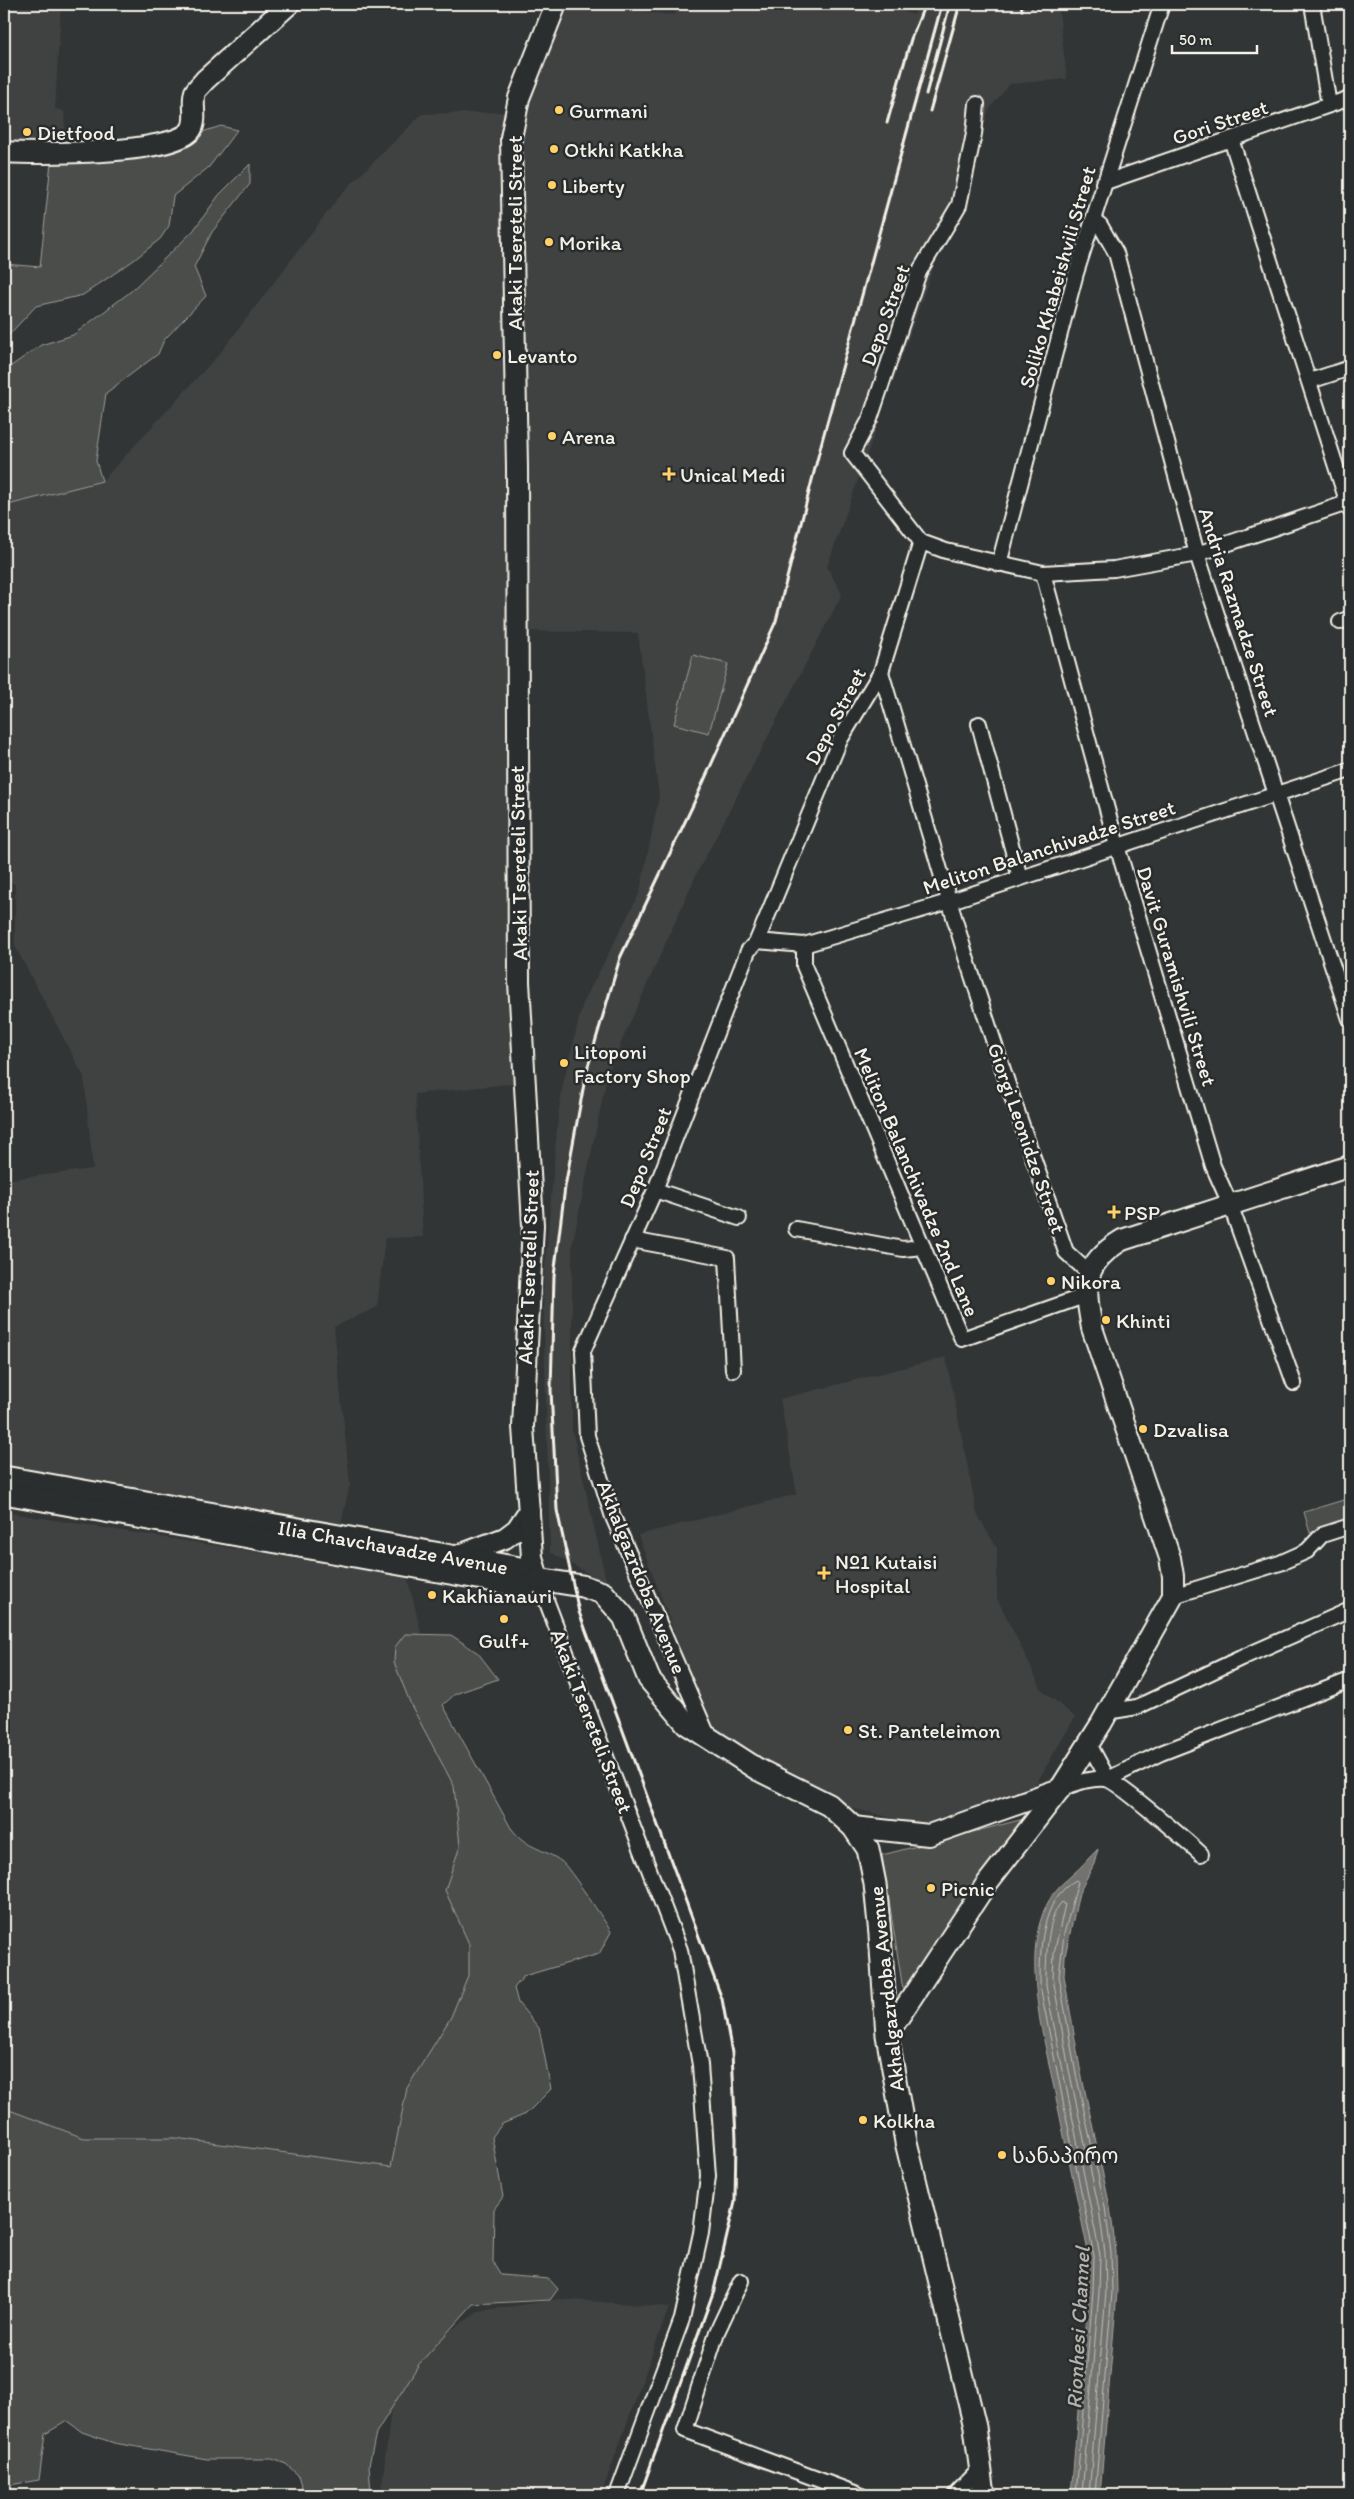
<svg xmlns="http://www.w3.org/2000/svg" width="1354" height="2499" viewBox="0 0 1354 2499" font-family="Itim,'Noto Sans Georgian',sans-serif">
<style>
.built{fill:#404242}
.green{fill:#4b4d4c;stroke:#a09f9a}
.water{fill:#727370;stroke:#a6a5a0}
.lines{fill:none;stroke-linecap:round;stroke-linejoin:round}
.shore{stroke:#c0bfb8;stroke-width:1}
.street-casing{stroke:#f4f1e8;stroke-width:18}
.secondary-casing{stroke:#f4f1e8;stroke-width:24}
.primary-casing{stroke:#f4f1e8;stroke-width:25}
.street{stroke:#2a2d2e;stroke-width:14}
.secondary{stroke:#2a2d2e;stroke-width:20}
.primary{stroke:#2a2d2e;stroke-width:21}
.rail{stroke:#f4f1e8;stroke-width:3}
.poi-dot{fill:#ffd166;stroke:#2a2d2e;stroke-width:2}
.labels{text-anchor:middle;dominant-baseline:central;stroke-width:5;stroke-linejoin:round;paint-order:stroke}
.poi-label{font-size:21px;fill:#f4f1e8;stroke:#2a2d2e;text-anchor:start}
.street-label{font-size:21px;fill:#f4f1e8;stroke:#2a2d2e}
.water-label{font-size:22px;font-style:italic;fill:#b3b2ac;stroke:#2a2d2e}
</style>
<rect width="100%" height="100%" fill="#323535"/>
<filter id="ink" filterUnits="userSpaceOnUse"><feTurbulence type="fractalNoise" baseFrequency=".02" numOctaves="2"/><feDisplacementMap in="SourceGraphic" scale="10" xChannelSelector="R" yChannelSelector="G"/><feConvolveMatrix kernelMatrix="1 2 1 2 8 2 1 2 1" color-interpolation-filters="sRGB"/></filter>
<g filter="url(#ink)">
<g class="built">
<polygon points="4,4 61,4 55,109 64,111 66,145 4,143"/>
<polygon points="555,4 675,15 676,4 878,4 914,15 918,4 1058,4 1067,79 1010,84 990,108 827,567 842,594 696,875 608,1072 572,1246 572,1430 607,1584 550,1552 543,1291 558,1117 563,1084 583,1003 640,892 659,796 638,633 521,631 519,1083 415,1094 423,1237 385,1238 377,1307 334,1327 350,1484 339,1533 4,1472 4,1180 93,1169 84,1077 15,946 15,884 4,880 4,506 102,481 221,352 342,193 422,114 506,112"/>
<polygon points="946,1357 977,1514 997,1548 997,1598 1042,1690 1075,1717 1035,1786 920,1825 848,1807 716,1732 697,1693 638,1535 797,1494 780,1399"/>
<polygon points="4,1512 407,1576 439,1705 493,1980 391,2167 175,2138 84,2138 4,2108"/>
<polygon points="561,2299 669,2307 601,2495 381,2495 392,2400 439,2338 480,2311"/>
</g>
<g class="green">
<polygon points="221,126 237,130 209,167 173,196 169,226 160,239 134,260 83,295 36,306 4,340 4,264 40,267 51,162 115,160"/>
<polygon points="250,164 250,184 212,232 194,267 206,296 164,340 158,354 106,393 96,461 102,481 4,506 4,371 41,345 73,335 130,292 193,231 219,195"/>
<polygon points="693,655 728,664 709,733 674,724"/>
<polygon points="1350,1498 1350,1521 1310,1533 1304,1512"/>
<path d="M405 1634 451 1635 478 1653 498 1679 455 1694 443 1705 511 1828C528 1850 542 1847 562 1862 567 1865 608 1925 611 1932L599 1954 524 1976 514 1988 518 2003 539 2028 551 2089 526 2114 502 2124 492 2137 503 2197 494 2209 493 2262 501 2275 549 2279 558 2289 550 2300 473 2304 419 2364 376 2433 369 2465 371 2495H300L302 2489 298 2475 286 2464 272 2459H207L114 2443 82 2432 67 2421 45 2434 39 2480 4 2486V2108L84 2138H175L391 2167 407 2088 451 2017 469 1973V1944L445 1890 460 1846 454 1786 411 1705 394 1662 395 1647Z"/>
<polygon points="1024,1819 905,2003 882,1855"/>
</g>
<path class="water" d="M1098 1849 1094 1864 1079 1893 1065 1956 1064 1976 1080 2068 1110 2207 1116 2252 1117 2292 1100 2495H1071L1088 2291 1089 2256 1040 2021C1034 1981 1028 1928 1054 1893 1059 1885 1066 1881 1073 1874 1082 1867 1089 1857 1098 1849Z"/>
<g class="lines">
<g class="shore">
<path d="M1076 2495 1093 2291 1094 2256 1040 1986C1040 1950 1040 1900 1076 1880L1078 1882 1064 1934 1059 1976 1075 2069 1105 2207 1111 2253 1112 2292 1095 2495"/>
<path d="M1082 2495 1099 2292 1100 2255 1046 1986C1046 1964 1046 1917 1062 1902L1065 1904 1054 1954 1053 1978 1069 2070 1099 2209 1105 2253 1106 2292 1089 2495"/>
</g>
<defs>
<g id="street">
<polyline points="1312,4 1329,105"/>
<polyline points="1231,139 1350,510"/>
<polyline points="1103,183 1350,98"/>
<polyline points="1093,220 1100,225 1116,253 1197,554 1350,1019"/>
<polyline points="1310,381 1350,368"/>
<polyline points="921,542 852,453 870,419 919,272 959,205 974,134 977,104"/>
<polyline points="921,542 946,551 1043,573 1114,569 1197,554 1347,503"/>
<polyline points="999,564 1076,273 1162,4"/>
<polyline points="1043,573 1117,846 1213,1166 1230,1204 1294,1383"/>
<polyline points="1340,622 1350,618"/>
<polyline points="881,672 966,957 1010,1091 1066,1252 1089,1273"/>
<polyline points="979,724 1020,878"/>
<polyline points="757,941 804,945 951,901 1350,770"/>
<polyline points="804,945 804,966 962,1339 1087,1295"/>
<polyline points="655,1190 739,1218"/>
<polyline points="796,1229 903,1249 923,1247"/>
<polyline points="632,1240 727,1258 733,1370"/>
<polyline points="538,1579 680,1950 700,2065 708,2176 701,2233 682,2319 617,2495"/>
<polyline points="1173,1596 1280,1563 1307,1551 1322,1535 1350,1526"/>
<polyline points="1107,1712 1137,1707 1241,1658 1350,1610"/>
<polyline points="709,1738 613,1517 587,1436 583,1351 655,1190 748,951 757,941 840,740 881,672 921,542"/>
<polyline points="1089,1744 1108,1779 1161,1753 1350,1680"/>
<path d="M1060 1789C1074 1784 1091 1777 1106 1779 1117 1781 1188 1842 1201 1854"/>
<polyline points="741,2281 717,2332 685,2430 860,2495"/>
<polyline points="955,2495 981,2468"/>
</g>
<g id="secondary">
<path d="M4 152C35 154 174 155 191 130 198 119 191 104 195 92 197 88 202 84 205 80L289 4"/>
<polyline points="454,1557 505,1538 517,1529 529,1511"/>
<polyline points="538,1579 532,1557 523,1427 533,1225 519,982 517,467 511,138 519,98 556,4"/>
<polyline points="853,1827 929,1835 1060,1789"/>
<path d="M887 2035 985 1886 1060 1789 1101 1724 1173 1596V1576L1170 1558 1092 1328C1084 1285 1082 1264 1122 1240L1350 1166"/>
</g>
<g id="primary">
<polyline points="4,1477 531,1570 538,1579"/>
<polyline points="4,1493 523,1586 538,1579"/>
<polyline points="538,1579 582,1586 603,1593 624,1617 649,1679 687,1724 757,1769 829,1805 853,1827 868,1849 875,1884 880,1935 887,2035 906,2142 975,2427 984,2495"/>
</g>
</defs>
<use href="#street" class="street-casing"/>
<use href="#secondary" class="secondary-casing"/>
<use href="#primary" class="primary-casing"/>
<use href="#street" class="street"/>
<use href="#secondary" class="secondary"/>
<use href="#primary" class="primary"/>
<g class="rail">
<polyline points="1021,4 1022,10"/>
<polyline points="1032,4 1032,7"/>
<polyline points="1050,4 1050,11"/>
<polyline points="926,94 950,4"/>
<polyline points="930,111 960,4"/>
<polyline points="887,123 911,39 925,4"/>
<polyline points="640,2495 714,2290 735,2202 736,2139 732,2053 722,1999 579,1612 557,1510 551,1390 554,1276 565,1187 586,1073 620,958 693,805 776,621 822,441 942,4"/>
</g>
</g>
</g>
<g class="poi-dot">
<circle cx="559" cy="110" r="5"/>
<circle cx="27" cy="132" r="5"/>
<circle cx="554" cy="149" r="5"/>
<circle cx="552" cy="185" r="5"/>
<circle cx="549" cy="242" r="5"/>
<circle cx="497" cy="355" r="5"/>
<circle cx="552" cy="436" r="5"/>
<path d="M666.5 466.5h5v5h5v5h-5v5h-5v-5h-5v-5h5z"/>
<circle cx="564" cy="1063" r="5"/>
<path d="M1111.5 1204.5h5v5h5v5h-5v5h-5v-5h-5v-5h5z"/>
<circle cx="1051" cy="1281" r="5"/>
<circle cx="1106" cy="1320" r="5"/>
<circle cx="1143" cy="1429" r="5"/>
<path d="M821.5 1565.5h5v5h5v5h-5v5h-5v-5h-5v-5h5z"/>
<circle cx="432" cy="1595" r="5"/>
<circle cx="504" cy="1619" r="5"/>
<circle cx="848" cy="1730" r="5"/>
<circle cx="931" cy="1888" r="5"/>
<circle cx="863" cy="2120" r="5"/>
<circle cx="1002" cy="2155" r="5"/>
</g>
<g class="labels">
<g class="poi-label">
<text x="569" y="110">Gurmani</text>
<text x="37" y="132">Dietfood</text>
<text x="564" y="149">Otkhi Katkha</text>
<text x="562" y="185">Liberty</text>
<text x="559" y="242">Morika</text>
<text x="507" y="355">Levanto</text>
<text x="562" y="436">Arena</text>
<text x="680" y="474">Unical Medi</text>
<text x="574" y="1051">Litoponi<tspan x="574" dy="24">Factory Shop</tspan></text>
<text x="1124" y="1212">PSP</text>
<text x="1061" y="1281">Nikora</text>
<text x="1116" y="1320">Khinti</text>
<text x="1153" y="1429">Dzvalisa</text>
<text x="835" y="1561">№1 Kutaisi<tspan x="835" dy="24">Hospital</tspan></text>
<text x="442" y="1595">Kakhianauri</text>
<text x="504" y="1640" text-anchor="middle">Gulf+</text>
<text x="858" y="1730">St. Panteleimon</text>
<text x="941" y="1888">Picnic</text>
<text x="873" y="2120">Kolkha</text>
<text x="1012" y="2155">სანაპირო</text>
</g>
<g class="street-label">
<text transform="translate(1220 122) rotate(-19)">Gori Street</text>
<text transform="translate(514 233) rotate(-90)">Akaki Tsereteli Street</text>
<text transform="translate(1057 277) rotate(-74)">Soliko Khabeishvili Street</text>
<text transform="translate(885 315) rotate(-70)">Depo Street</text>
<text transform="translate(1239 612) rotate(72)">Andria Razmadze Street</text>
<text transform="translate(835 716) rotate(-62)">Depo Street</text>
<text transform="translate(1049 847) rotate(-18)">Meliton Balanchivadze Street</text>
<text transform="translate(518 863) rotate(-91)">Akaki Tsereteli Street</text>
<text transform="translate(1177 976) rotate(73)">Davit Guramishvili Street</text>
<text transform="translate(1027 1138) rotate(71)">Giorgi Leonidze Street</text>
<text transform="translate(645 1157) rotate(-68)">Depo Street</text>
<text transform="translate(917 1182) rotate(67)">Meliton Balanchivadze 2nd Lane</text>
<text transform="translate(528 1267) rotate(-88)">Akaki Tsereteli Street</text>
<text transform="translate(393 1547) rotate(10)">Ilia Chavchavadze Avenue</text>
<text transform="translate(642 1577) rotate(68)">Akhalgazrdoba Avenue</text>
<text transform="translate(592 1721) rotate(69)">Akaki Tsereteli Street</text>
<text transform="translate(886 1989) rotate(-96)">Akhalgazrdoba Avenue</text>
</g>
<g class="water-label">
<text transform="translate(1078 2328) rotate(-87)">Rionhesi Channel</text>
</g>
</g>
<rect width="1354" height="2499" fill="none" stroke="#2a2d2e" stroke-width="20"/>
<rect x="10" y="10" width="1334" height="2479" fill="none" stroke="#f4f1e8" stroke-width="2" filter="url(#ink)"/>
<path d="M1172 45v8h85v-8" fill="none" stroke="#f4f1e8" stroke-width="2.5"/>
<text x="1179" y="45" font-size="15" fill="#f4f1e8" stroke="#2a2d2e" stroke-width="4" paint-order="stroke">50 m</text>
</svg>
